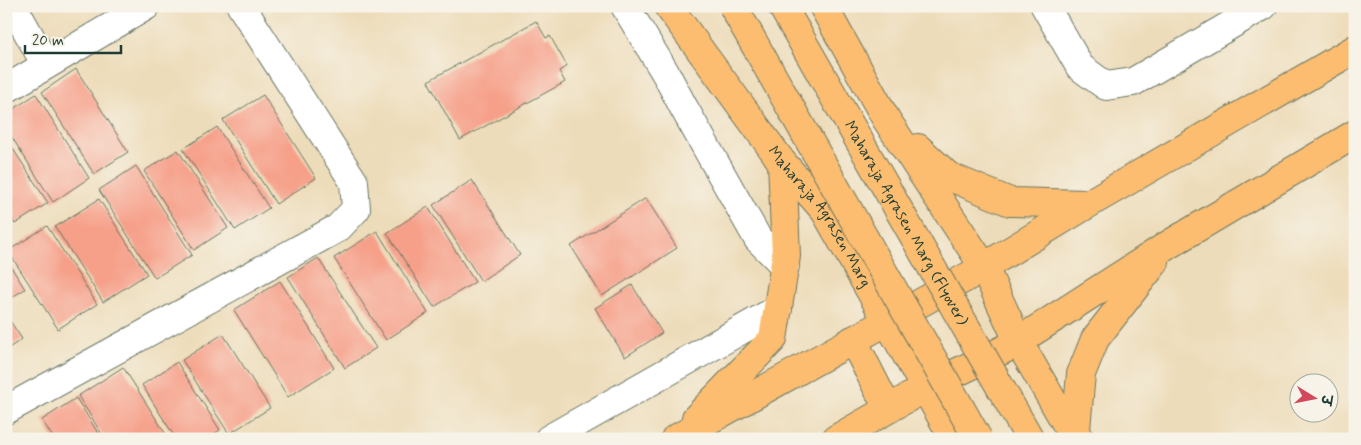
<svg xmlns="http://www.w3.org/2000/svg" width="1361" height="445" viewBox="0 0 1361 445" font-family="Mynerve,'Playpen Sans Deva',sans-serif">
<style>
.building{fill:#f6a08a}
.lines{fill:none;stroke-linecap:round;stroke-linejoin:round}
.minor-casing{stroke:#677563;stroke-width:30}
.major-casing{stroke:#677563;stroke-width:30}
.minor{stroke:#fff;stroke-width:28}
.major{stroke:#fcbd6f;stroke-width:28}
.major-bridge-casing{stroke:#677563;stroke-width:30;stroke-linecap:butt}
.major-bridge{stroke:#fcbd6f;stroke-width:28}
.labels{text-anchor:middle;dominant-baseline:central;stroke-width:4;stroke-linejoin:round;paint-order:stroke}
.street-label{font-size:16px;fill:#1f3d34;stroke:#f7f3e8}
</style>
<rect width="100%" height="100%" fill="#f7f3e8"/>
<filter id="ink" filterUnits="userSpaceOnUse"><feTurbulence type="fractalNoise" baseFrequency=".02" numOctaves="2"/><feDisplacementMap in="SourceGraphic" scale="10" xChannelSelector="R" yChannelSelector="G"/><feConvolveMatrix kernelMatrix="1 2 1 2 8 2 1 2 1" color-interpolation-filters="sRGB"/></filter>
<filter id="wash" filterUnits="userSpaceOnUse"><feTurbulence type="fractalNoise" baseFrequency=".0096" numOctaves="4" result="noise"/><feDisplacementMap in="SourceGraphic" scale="20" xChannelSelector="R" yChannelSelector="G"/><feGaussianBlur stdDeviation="1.12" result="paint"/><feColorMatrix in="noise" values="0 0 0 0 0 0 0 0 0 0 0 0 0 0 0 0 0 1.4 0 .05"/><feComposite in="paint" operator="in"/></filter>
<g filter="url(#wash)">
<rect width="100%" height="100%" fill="#eddcb9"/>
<g id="blocks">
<g class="building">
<polygon points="536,21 546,38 550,36 567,66 559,71 565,82 460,140 428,81"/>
<polygon points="76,69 128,152 94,174 42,92"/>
<polygon points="36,94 89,178 53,202 6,128 6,114"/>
<polygon points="263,95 316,178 276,204 223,120"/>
<polygon points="217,127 269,208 235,230 183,149"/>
<polygon points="6,138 48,203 15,224 6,211"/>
<polygon points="178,150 228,228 194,250 144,171"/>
<polygon points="136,166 192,255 155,278 99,190"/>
<polygon points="472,180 520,255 481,281 433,205"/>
<polygon points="646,198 677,248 602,296 571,246"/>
<polygon points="99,199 147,274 103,302 55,227"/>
<polygon points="428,207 475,282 434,307 387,233"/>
<polygon points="47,226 97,304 58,329 8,251"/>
<polygon points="377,231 428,313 386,340 334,258"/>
<polygon points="318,258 376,348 345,368 288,277"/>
<polygon points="6,259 25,289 6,301"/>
<polygon points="280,281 334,368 288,397 234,310"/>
<polygon points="632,285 662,333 625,357 595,308"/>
<polygon points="6,315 22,339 6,350"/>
<polygon points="223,334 270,408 229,434 182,360"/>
<polygon points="177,362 220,430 207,439 176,439 142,385"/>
<polygon points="123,367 169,439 105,439 78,396"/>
<polygon points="76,398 102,439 54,439 42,420"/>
</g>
</g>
</g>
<g filter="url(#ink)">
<use href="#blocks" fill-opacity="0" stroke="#677563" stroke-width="1"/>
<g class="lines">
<defs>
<g id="minor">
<polyline points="13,6 46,65"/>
<polyline points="625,6 666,74 684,108 758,239 785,266"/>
<polyline points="1045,6 1080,67 1106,86 1133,82 1263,6"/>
<polyline points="6,89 146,6"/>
<polyline points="6,410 338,228 356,209 354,182 241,6"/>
<polyline points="549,439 778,309"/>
</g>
<g id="major">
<path id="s1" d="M668 6 782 162 825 211 954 439"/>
<polyline points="823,6 886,119 984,267 1018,341 1075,439"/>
<polyline points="918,148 948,176 1010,202 1088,204"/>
<polyline points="853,340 888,409"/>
<polyline points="696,418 773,339 786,256 782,162 778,157"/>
<polyline points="675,439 969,276 1088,204 1355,49"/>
<polyline points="836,439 925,388 1009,347 1168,245 1355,134"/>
<polyline points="1079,439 1076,429 1081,374 1095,339 1155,262"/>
</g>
</defs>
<use href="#minor" class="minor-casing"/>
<use href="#major" class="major-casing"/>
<use href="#minor" class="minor"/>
<use href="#major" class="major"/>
<defs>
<g id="major-bridge">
<polyline points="733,6 978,439"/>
<path id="s2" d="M782 6 1030 439"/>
</g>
</defs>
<use href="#major-bridge" class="major-bridge-casing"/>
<use href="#major-bridge" class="major-bridge"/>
</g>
</g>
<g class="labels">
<g class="street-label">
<text stroke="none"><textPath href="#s1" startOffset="260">Maharaja Agrasen Marg</textPath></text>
<text stroke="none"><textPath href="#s2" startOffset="250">Maharaja Agrasen Marg (Flyover)</textPath></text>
</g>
</g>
<rect width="1361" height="445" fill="none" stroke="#f7f3e8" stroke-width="25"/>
<g transform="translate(1314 398) rotate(100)"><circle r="24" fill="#f7f3e8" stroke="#a1aaa0"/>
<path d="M0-4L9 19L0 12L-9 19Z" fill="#d1495b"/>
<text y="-8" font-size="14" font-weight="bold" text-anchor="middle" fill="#1f3d34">उ</text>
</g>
<path d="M25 45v8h96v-8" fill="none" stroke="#1f3d34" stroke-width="2.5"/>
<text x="32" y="45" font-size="15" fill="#1f3d34" stroke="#f7f3e8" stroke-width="4" paint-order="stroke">20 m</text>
</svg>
